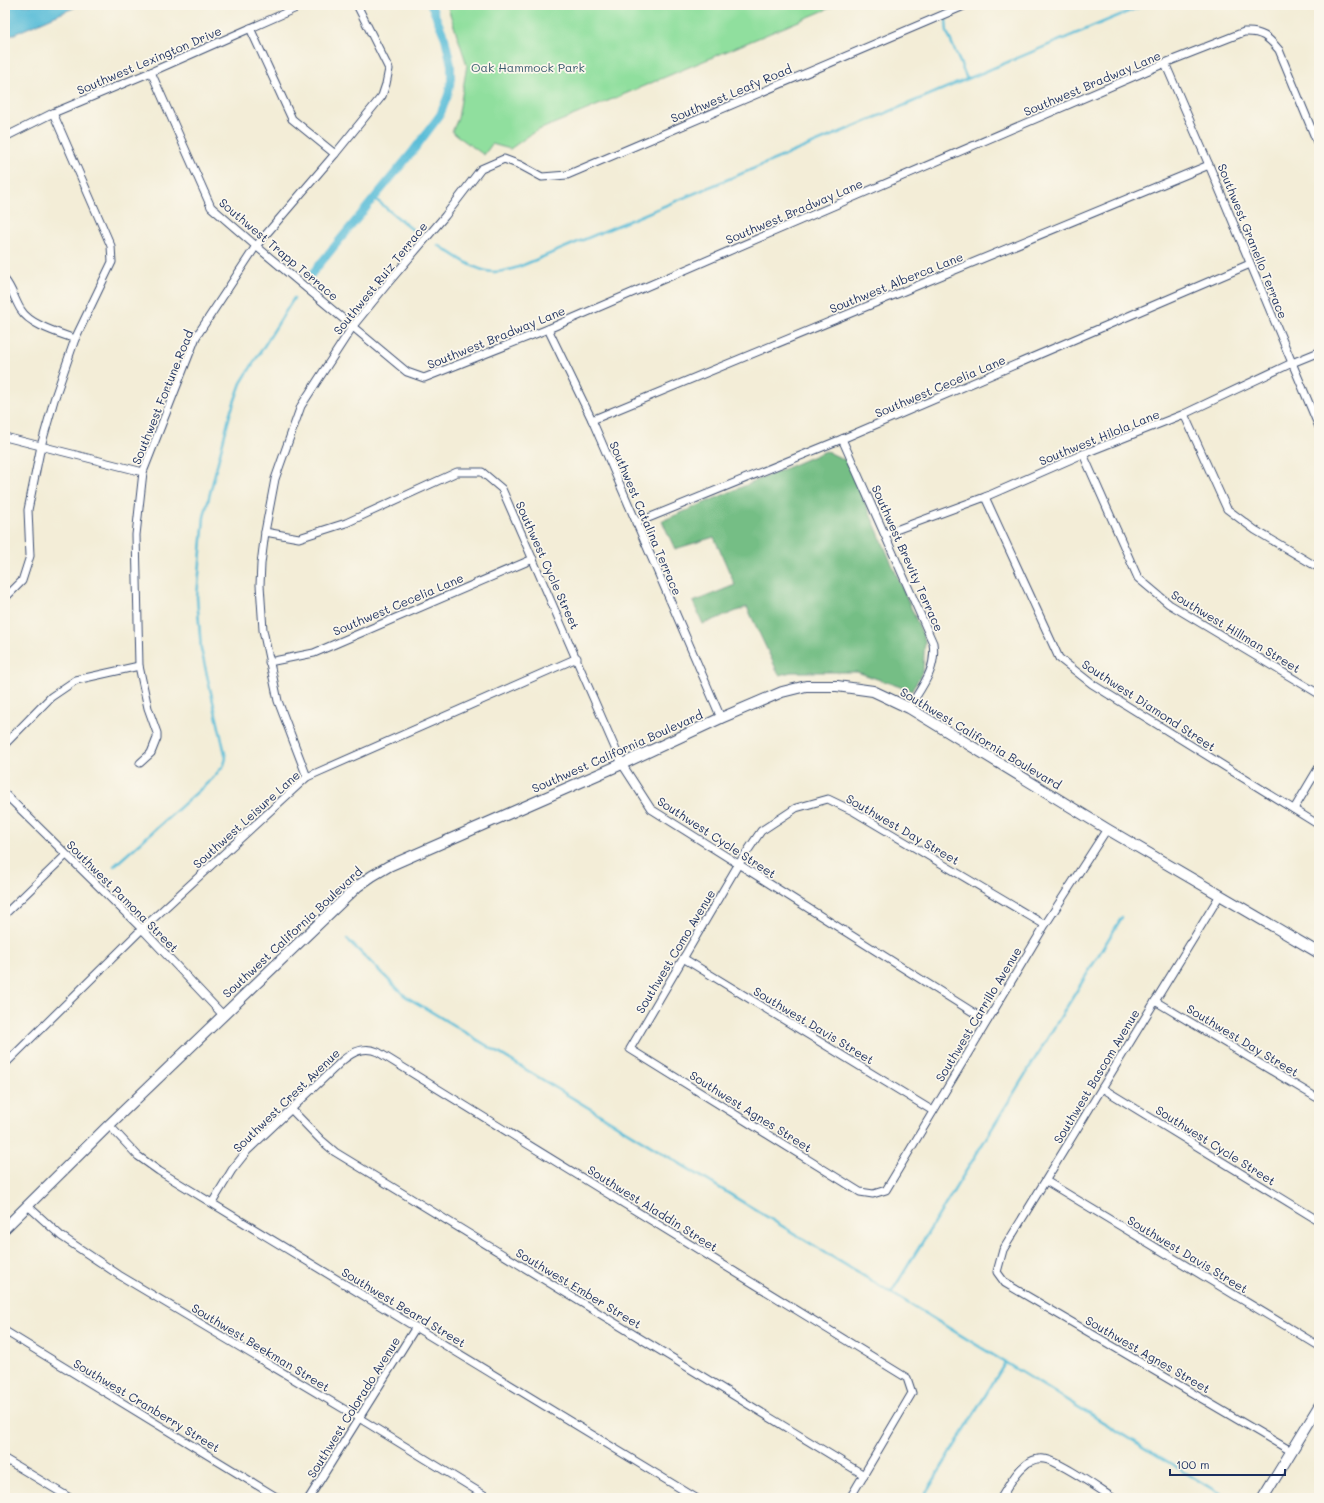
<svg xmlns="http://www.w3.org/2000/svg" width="1324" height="1503" viewBox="0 0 1324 1503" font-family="Mali,sans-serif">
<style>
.green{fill:#90df9e;stroke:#56877e}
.forest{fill:#74be85;stroke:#487672}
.water{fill:#5abdd8;stroke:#3a769b}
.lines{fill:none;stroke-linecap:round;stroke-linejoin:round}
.stream{stroke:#5abdd8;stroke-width:2.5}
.canal{stroke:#5abdd8;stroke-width:8}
.street-casing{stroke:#3b4c70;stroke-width:9}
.secondary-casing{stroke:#3b4c70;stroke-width:12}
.street{stroke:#fff;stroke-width:7}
.secondary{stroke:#fff;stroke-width:10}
.labels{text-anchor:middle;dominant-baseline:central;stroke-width:3.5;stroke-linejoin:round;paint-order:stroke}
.street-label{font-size:12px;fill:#1b2f5e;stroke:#fbf7ec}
.park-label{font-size:12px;fill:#385b6e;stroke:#fbf7ec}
</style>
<rect width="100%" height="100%" fill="#fbf7ec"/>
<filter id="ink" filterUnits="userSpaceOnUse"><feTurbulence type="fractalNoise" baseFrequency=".025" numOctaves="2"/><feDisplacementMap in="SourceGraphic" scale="8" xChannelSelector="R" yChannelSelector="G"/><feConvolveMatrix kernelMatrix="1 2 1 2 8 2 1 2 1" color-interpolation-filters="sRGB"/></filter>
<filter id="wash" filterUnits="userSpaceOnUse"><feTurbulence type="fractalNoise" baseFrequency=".012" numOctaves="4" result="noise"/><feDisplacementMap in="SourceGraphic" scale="16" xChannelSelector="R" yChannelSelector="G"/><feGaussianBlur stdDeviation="0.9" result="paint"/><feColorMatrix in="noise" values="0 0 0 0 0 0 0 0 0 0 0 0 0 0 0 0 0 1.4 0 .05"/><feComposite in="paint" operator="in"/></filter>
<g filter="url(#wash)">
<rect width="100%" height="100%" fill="#f3edd7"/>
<polygon class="green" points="447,5 837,5 534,132 510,149 492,144 484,155 452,132 458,118 467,65"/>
<polygon class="forest" points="826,451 847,461 925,640 923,670 912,691 857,672 791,672 779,675 747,607 703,624 693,602 735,585 714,537 675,549 662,521"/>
<polygon class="water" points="5,5 80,5 5,38"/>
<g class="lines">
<g class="stream">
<polyline points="945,5 945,7"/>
<polyline points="946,20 947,32 967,79"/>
<polyline points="374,198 414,231"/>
<path d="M438 245C453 254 476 272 494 272 503 272 513 269 521 266L1144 5"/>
<polyline points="114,866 212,779 224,765 226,758 201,649 197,597 204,517 230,414 241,383 294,298"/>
<polyline points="347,939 405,996 435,1014 1227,1498"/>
<polyline points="891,1293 1122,917"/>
<polyline points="923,1498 1005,1363"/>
</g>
<polyline class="canal" points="310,276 413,151 440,115 448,95 451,81 451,65 445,38 431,5"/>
</g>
</g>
<g filter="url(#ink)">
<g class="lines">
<defs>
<g id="street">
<polyline points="250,28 292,119 335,154"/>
<polyline points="1165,63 1209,165 1319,427"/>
<path d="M151 72 211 207 256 246 407 372 424 378 548 329 1165 63 1244 32C1262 31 1268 37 1279 50L1319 147"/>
<polyline points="5,137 53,113 151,72 303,5"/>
<path d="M5 280C12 288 15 301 21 310 30 325 59 333 75 339"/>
<polyline points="548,329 592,420 721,718"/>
<polyline points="1184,414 1227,509 1255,530 1319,568"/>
<polyline points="592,420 1209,165"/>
<polyline points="5,437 143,472"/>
<path d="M842 439 933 643C937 670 922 686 909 708"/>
<polyline points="1083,454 1138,578 1169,604 1319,694"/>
<polyline points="985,497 1059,658 1092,684 1319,825"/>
<polyline points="636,523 842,439 1250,264"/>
<polyline points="265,532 299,538 346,523 457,472 482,472 502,489 622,764 651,809 987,1021"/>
<polyline points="885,534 985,497 1083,454 1184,414 1292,363 1319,352"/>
<polyline points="5,598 22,581 30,556 28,510 41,446 54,400 75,339 112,262 111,246 53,113"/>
<polyline points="269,662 314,653 533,559"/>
<polyline points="5,744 51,697 76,680 139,666"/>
<polyline points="140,763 151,753 157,738 157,733 148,708 139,666 136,535 143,472 196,337 256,246 335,154 382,96 386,84 389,69 357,5"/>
<polyline points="307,777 278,701 263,630 260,585 261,564 265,532 275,479 301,406 353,326 388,283 445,216 481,169 504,159 520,165 542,177 567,175 966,5"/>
<polyline points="5,794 142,929 223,1015"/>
<polyline points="1294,809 1319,767"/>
<polyline points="1220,895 1003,1250 997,1272 1005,1283 1291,1451"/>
<polyline points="5,914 66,855"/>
<polyline points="1045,925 853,811 828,799 796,808 761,831 738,865 630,1049 860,1192 873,1194 886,1190 1045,925 1107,829"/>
<polyline points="683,958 933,1111"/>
<polyline points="1155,1001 1319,1099"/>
<polyline points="5,1064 142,929 307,777 577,658"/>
<polyline points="1102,1088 1319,1221"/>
<polyline points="291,1109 321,1140 335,1152 864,1475"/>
<polyline points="109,1125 138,1156 159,1171 696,1498"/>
<polyline points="1046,1181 1319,1346"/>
<path d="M212 1203 232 1170 247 1151 343 1060C354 1051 365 1046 378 1052L907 1378 912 1393 850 1498"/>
<polyline points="28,1206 61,1236 119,1275 359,1418 489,1498"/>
<polyline points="5,1331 278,1498"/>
<polyline points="5,1459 70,1498"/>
<polyline points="309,1498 416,1327"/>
<path d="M1001 1498C1008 1487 1014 1474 1024 1466 1029 1461 1037 1458 1044 1459 1058 1460 1099 1489 1113 1498"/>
</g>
<g id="secondary">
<polyline points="5,1228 109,1125 358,886 372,876 389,866 622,764 721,718 782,692 806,686 837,686 873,691 909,708 1107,829 1319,953"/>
<polyline points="1263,1498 1319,1406"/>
</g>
</defs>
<use href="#street" class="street-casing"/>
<use href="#secondary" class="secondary-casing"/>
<use href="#street" class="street"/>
<use href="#secondary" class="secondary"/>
</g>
</g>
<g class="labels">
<g class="street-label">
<text transform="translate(149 60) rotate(-23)">Southwest Lexington Drive</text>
<text transform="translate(1092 83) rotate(-23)">Southwest Bradway Lane</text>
<text transform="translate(731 93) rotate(-23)">Southwest Leafy Road</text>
<text transform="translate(794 211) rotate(-23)">Southwest Bradway Lane</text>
<text transform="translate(1253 241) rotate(68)">Southwest Granello Terrace</text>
<text transform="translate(279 249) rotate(40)">Southwest Trapp Terrace</text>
<text transform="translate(380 278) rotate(-51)">Southwest Ruiz Terrace</text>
<text transform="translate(896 282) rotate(-22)">Southwest Alberca Lane</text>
<text transform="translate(496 337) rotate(-22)">Southwest Bradway Lane</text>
<text transform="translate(940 386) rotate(-23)">Southwest Cecelia Lane</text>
<text transform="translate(162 397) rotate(-68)">Southwest Fortune Road</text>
<text transform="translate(1099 437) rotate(-22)">Southwest Hilola Lane</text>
<text transform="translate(646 518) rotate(67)">Southwest Catalina Terrace</text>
<text transform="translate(908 558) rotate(66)">Southwest Brevity Terrace</text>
<text transform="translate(548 565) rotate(66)">Southwest Cycle Street</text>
<text transform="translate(398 604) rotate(-23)">Southwest Cecelia Lane</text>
<text transform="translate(1236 631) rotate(31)">Southwest Hillman Street</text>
<text transform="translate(1149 705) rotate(33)">Southwest Diamond Street</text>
<text transform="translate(981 738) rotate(31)">Southwest California Boulevard</text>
<text transform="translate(617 751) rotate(-24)">Southwest California Boulevard</text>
<text transform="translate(246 819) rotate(-42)">Southwest Leisure Lane</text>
<text transform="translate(903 829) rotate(30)">Southwest Day Street</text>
<text transform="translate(717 837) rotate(33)">Southwest Cycle Street</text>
<text transform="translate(123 896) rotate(45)">Southwest Pamona Street</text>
<text transform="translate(292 932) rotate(-43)">Southwest California Boulevard</text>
<text transform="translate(675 951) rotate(-59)">Southwest Como Avenue</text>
<text transform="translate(978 1014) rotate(-59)">Southwest Carrillo Avenue</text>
<text transform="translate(814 1025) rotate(31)">Southwest Davis Street</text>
<text transform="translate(1243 1040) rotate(31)">Southwest Day Street</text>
<text transform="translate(1096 1076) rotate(-59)">Southwest Bascom Avenue</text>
<text transform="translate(286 1100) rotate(-44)">Southwest Crest Avenue</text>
<text transform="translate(751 1111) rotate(32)">Southwest Agnes Street</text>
<text transform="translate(1216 1145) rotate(32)">Southwest Cycle Street</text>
<text transform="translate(653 1208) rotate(32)">Southwest Aladdin Street</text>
<text transform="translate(1188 1254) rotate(31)">Southwest Davis Street</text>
<text transform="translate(579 1288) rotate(31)">Southwest Ember Street</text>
<text transform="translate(404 1307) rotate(31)">Southwest Beard Street</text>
<text transform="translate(261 1347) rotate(31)">Southwest Beekman Street</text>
<text transform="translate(1148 1354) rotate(30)">Southwest Agnes Street</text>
<text transform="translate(147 1405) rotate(31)">Southwest Cranberry Street</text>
<text transform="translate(353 1407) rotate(-58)">Southwest Colorado Avenue</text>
</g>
<g class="park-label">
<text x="528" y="67">Oak Hammock Park</text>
</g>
</g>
<rect width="1324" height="1503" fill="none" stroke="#fbf7ec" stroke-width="20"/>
<path d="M1170 1469v6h115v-6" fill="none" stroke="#1b2f5e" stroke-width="2"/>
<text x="1176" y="1469" font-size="12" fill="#1b2f5e" stroke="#fbf7ec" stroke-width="3" paint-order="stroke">100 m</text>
</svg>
